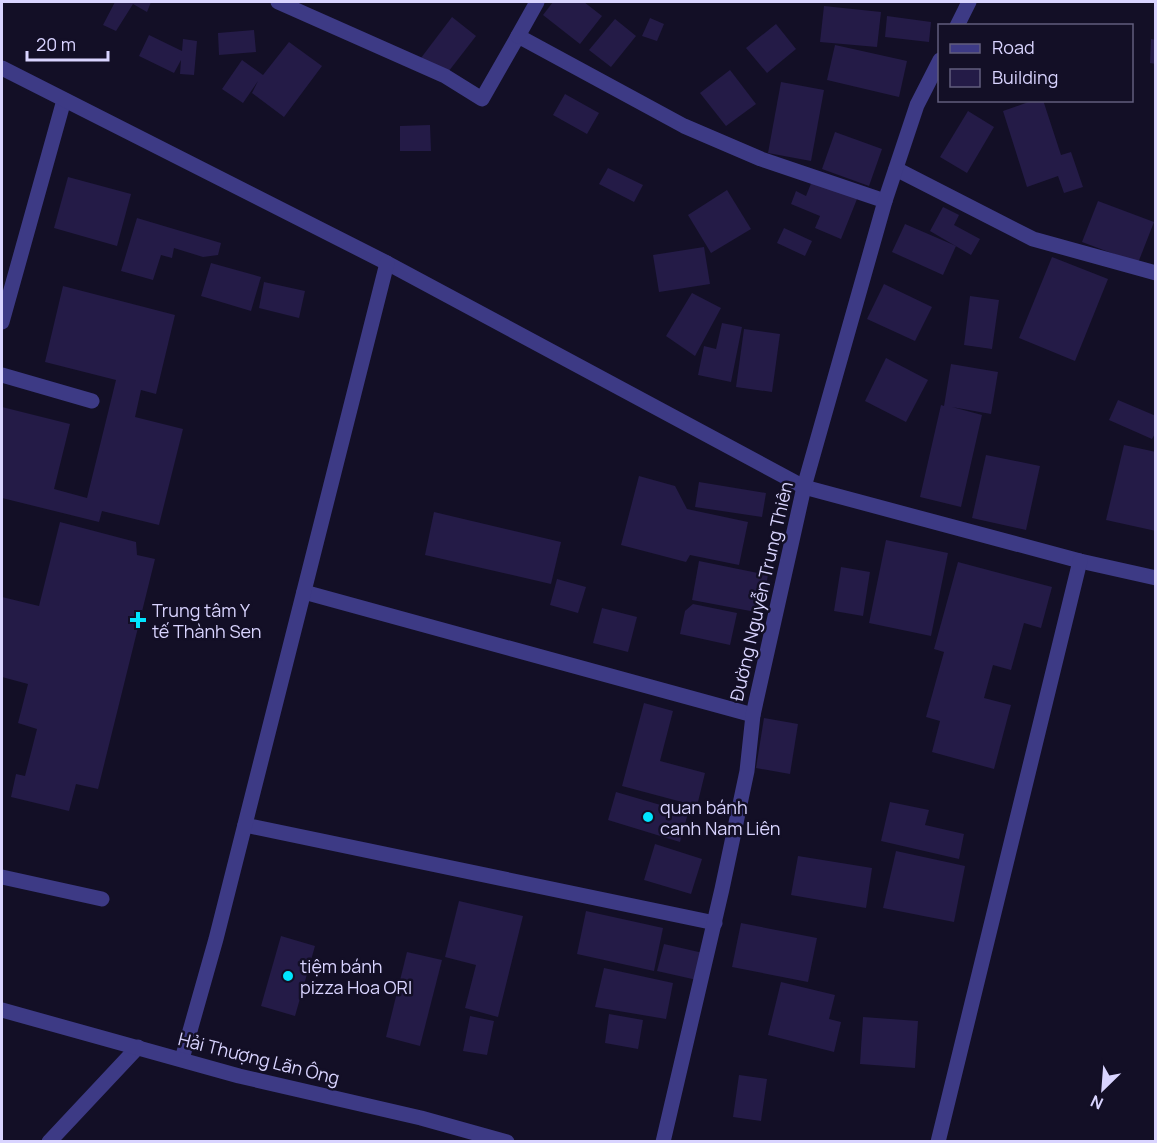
<svg xmlns="http://www.w3.org/2000/svg" width="1157" height="1143" viewBox="0 0 1157 1143" font-family="Manrope,sans-serif">
<style>
.building{fill:#241b47}
.lines{fill:none;stroke-linecap:round;stroke-linejoin:round}
.service{stroke:#3d3a85;stroke-width:15}
.minor{stroke:#3d3a85;stroke-width:15}
.tertiary{stroke:#3d3a85;stroke-width:15}
.poi-dot{fill:#00e5ff;stroke:#130f26;stroke-width:2}
.labels{text-anchor:middle;dominant-baseline:central;stroke-width:5;stroke-linejoin:round;paint-order:stroke}
.street-label{font-size:18px;fill:#d9d4ff;stroke:#130f26}
.poi-label{font-size:18px;fill:#d9d4ff;stroke:#130f26;text-anchor:start}
</style>
<rect width="100%" height="100%" fill="#130f26"/>
<g class="building">
<polygon points="115,2 151,2 147,12 133,4 116,31 103,25"/>
<polygon points="553,2 584,2 602,16 580,44 543,15"/>
<polygon points="824,6 881,12 877,47 820,42"/>
<polygon points="887,16 931,22 929,42 885,37"/>
<polygon points="452,17 476,36 445,76 421,58"/>
<polygon points="650,18 664,24 657,41 642,36"/>
<polygon points="615,19 636,36 611,67 589,50"/>
<polygon points="776,24 796,49 767,73 746,48"/>
<polygon points="254,30 256,52 219,55 218,33"/>
<polygon points="149,35 182,51 183,39 197,41 194,75 180,74 181,60 174,73 139,56"/>
<polygon points="1151,39 1156,40 1156,64 1150,63"/>
<polygon points="289,42 322,66 284,117 252,93 258,81 243,103 222,89 242,60 263,75"/>
<polygon points="835,45 907,61 899,97 827,80"/>
<polygon points="730,70 756,104 726,126 700,93"/>
<polygon points="781,82 824,90 811,161 768,153"/>
<polygon points="565,94 599,113 587,134 553,115"/>
<polygon points="1034,100 1043,100 1061,155 1071,152 1083,187 1064,193 1058,176 1027,187 1003,111"/>
<polygon points="968,111 994,127 967,173 940,157"/>
<polygon points="430,125 431,151 400,151 400,126"/>
<polygon points="835,132 882,149 869,186 822,169"/>
<polygon points="608,168 643,185 634,202 599,184"/>
<polygon points="68,177 131,194 117,246 54,228"/>
<polygon points="812,181 859,194 841,239 815,228 820,216 791,204 796,191 806,196"/>
<polygon points="727,190 751,229 711,253 688,215"/>
<polygon points="1098,201 1154,222 1138,263 1082,242"/>
<polygon points="943,207 959,215 954,225 980,239 971,255 930,231"/>
<polygon points="137,218 221,243 218,255 203,257 174,248 172,258 161,255 153,280 121,271"/>
<polygon points="905,224 956,246 943,275 892,252"/>
<polygon points="784,228 812,241 805,256 777,243"/>
<polygon points="704,247 710,284 659,292 653,255"/>
<polygon points="1052,257 1108,279 1075,361 1019,338"/>
<polygon points="211,263 261,277 251,311 201,296"/>
<polygon points="264,282 305,291 299,318 259,308"/>
<polygon points="884,284 932,307 915,341 867,319"/>
<polygon points="63,286 175,315 156,394 141,390 135,417 183,429 159,525 102,511 99,522 2,498 2,407 70,424 54,489 87,498 116,380 45,362"/>
<polygon points="692,293 721,308 695,356 666,336"/>
<polygon points="970,296 999,300 992,349 964,345"/>
<polygon points="722,323 742,327 731,382 698,375 704,346 716,349"/>
<polygon points="744,329 780,334 772,392 736,387"/>
<polygon points="886,358 928,380 906,422 865,401"/>
<polygon points="951,364 998,372 991,414 952,407 982,415 961,507 920,497 941,405 944,406"/>
<polygon points="1118,400 1156,416 1156,432 1152,439 1109,420"/>
<polygon points="1124,445 1156,452 1156,531 1106,520"/>
<polygon points="986,455 1040,466 1026,530 972,518"/>
<polygon points="639,476 675,486 687,509 748,522 739,565 690,555 686,562 621,545"/>
<polygon points="699,482 766,493 762,517 695,507"/>
<polygon points="434,512 561,542 551,584 425,555"/>
<polygon points="60,522 136,542 137,555 155,559 98,789 76,784 69,811 11,797 16,774 25,776 37,729 18,723 28,684 2,677 2,597 39,606"/>
<polygon points="886,540 948,553 931,636 869,623"/>
<polygon points="699,561 768,575 761,613 692,600"/>
<polygon points="958,562 1052,587 1041,628 1024,623 1011,670 993,665 984,698 1011,705 994,769 932,752 940,721 926,717 944,652 934,649"/>
<polygon points="841,567 870,572 863,616 834,611"/>
<polygon points="557,579 586,587 578,613 550,605"/>
<polygon points="693,604 737,613 730,645 680,634 685,611"/>
<polygon points="602,608 637,617 628,652 593,643"/>
<polygon points="644,703 673,711 660,761 705,773 697,806 622,786"/>
<polygon points="764,718 798,724 790,774 756,768"/>
<polygon points="616,792 688,813 680,842 608,820"/>
<polygon points="890,802 929,810 925,825 964,834 959,859 881,841"/>
<polygon points="655,844 702,859 691,894 644,880"/>
<polygon points="896,851 965,866 954,922 883,908"/>
<polygon points="798,856 872,868 866,908 791,895"/>
<polygon points="459,901 523,916 498,1017 465,1008 476,965 445,957"/>
<polygon points="586,911 663,928 654,971 577,954"/>
<polygon points="741,923 817,938 808,982 732,967"/>
<polygon points="281,936 315,946 295,1016 261,1006"/>
<polygon points="664,944 703,953 697,980 657,971"/>
<polygon points="407,952 442,960 420,1046 386,1037"/>
<polygon points="604,968 673,983 666,1019 595,1007"/>
<polygon points="781,982 835,995 829,1019 841,1022 834,1052 768,1035"/>
<polygon points="609,1014 643,1020 638,1049 605,1043"/>
<polygon points="470,1016 494,1021 487,1055 463,1051"/>
<polygon points="863,1017 918,1021 915,1068 860,1064"/>
<polygon points="739,1075 767,1079 761,1121 733,1117"/>
</g>
<g class="lines">
<g class="service">
<polyline points="2,322 64,100"/>
<polyline points="2,375 92,401"/>
<polyline points="2,877 102,899"/>
</g>
<g class="minor">
<polyline points="278,2 445,76 482,99 518,36 684,126 761,159 885,201"/>
<polyline points="957,26 969,2"/>
<polyline points="518,36 537,2"/>
<polyline points="2,68 387,263 804,487 1080,561 1156,578"/>
<polyline points="896,169 1033,239 1156,273"/>
<polyline points="304,592 753,715"/>
<polyline points="245,825 715,923"/>
<polyline points="182,1059 216,939 387,263"/>
<polyline points="49,1142 138,1047"/>
<polyline points="663,1142 722,889 747,771 753,715 804,487 885,201 917,105 940,60"/>
<polyline points="938,1142 1080,561"/>
</g>
<polyline class="tertiary" points="2,1010 239,1076 421,1118 507,1142"/>
</g>
<g class="poi-dot">
<path d="M135 611h6v6h6v6h-6v6h-6v-6h-6v-6h6z"/>
<circle cx="648" cy="817" r="6"/>
<circle cx="288" cy="976" r="6"/>
</g>
<g class="labels">
<g class="street-label">
<text transform="translate(761 591) rotate(-77)">Đường Nguyễn Trung Thiên</text>
<text transform="translate(259 1058) rotate(14)">Hải Thượng Lãn Ông</text>
</g>
<g class="poi-label">
<text x="152" y="610">Trung tâm Y<tspan x="152" dy="21">tế Thành Sen</tspan></text>
<text x="660" y="807">quan bánh<tspan x="660" dy="21">canh Nam Liên</tspan></text>
<text x="300" y="966">tiệm bánh<tspan x="300" dy="21">pizza Hoa ORI</tspan></text>
</g>
</g>
<rect width="1157" height="1143" fill="none" stroke="#d9d4ff" stroke-width="6"/>
<rect x="938" y="24" width="195" height="78" fill="#130f26" stroke="#625e7d" stroke-width="1.5"/>
<rect x="950" y="44" width="30" height="9" fill="#3d3a85" stroke="#625e7d" stroke-width="1.5"/>
<text x="992" y="54" font-size="18" fill="#d9d4ff">Road</text>
<rect x="950" y="69" width="30" height="18" fill="#241b47" stroke="#625e7d" stroke-width="1.5"/>
<text x="992" y="84" font-size="18" fill="#d9d4ff">Building</text>
<g transform="translate(1103 1089) rotate(205)" stroke="#130f26" stroke-width="4.5" paint-order="stroke">
<path d="M0-4.5L10 22L0 15L-10 22Z" fill="#d9d4ff"/>
<text y="-9" font-size="16" font-weight="bold" text-anchor="middle" fill="#d9d4ff">N</text>
</g>
<path d="M27 51v9h81v-9" fill="none" stroke="#d9d4ff" stroke-width="3"/>
<text x="36" y="51" font-size="18" fill="#d9d4ff" stroke="#130f26" stroke-width="4.5" paint-order="stroke">20 m</text>
</svg>
